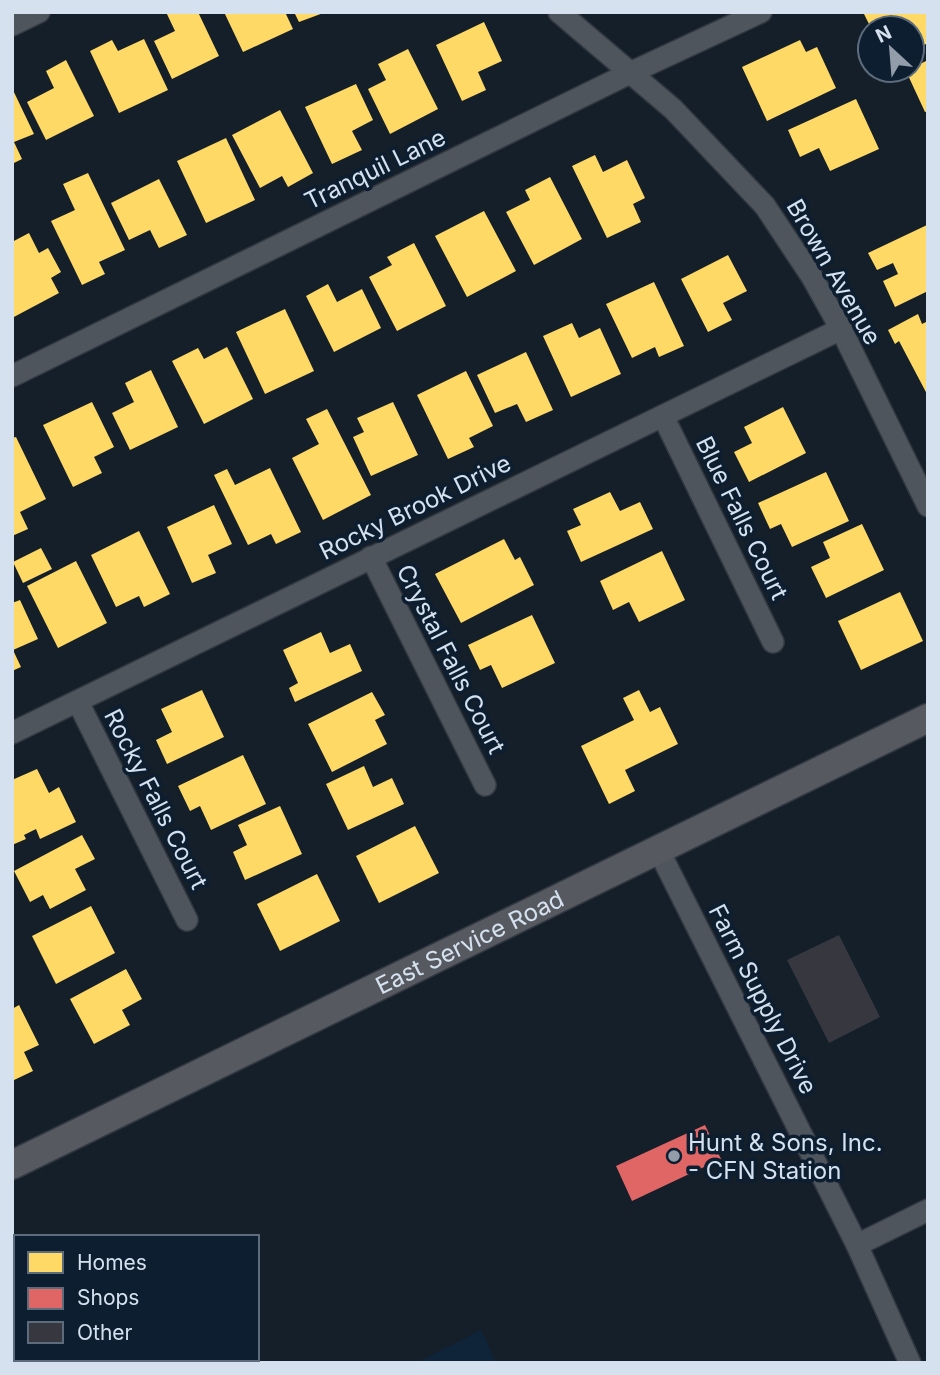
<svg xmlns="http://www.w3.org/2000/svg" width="940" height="1375" viewBox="0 0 940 1375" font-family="Inter,sans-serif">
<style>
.built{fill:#0f2339}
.homes{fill:#ffd966}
.shops{fill:#e06666}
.building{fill:#373740}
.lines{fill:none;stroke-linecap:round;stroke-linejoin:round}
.street-casing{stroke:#323841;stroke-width:24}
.secondary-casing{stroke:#323841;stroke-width:31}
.street{stroke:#4e555d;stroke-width:21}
.secondary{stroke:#565a60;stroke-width:28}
.poi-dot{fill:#929da9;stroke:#0d1e31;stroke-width:2.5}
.labels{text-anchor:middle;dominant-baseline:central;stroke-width:7;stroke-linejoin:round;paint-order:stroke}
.street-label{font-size:24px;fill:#d5e1ee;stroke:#0d1e31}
.poi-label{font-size:24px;fill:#d5e1ee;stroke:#0d1e31;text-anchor:start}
</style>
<rect width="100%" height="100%" fill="#151f29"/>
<g class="built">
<polygon points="12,1313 16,1316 16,1359 62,1359 65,1363 12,1363"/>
<polygon points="481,1330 496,1363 416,1363"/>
</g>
<g class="homes">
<polygon points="166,12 198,12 219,56 172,79 154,41 175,31"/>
<polygon points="224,12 285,12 293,29 243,52"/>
<polygon points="294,12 326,12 299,22"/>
<polygon points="863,12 928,12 928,43 912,51 912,28 871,28"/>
<polygon points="484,22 502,61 478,72 486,90 462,101 436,45"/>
<polygon points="144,39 168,90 119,113 90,51 112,40 118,51"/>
<polygon points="800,40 806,52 817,47 836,88 767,121 742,67"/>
<polygon points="408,49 438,109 390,134 368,89 386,80 378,64"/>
<polygon points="66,60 94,116 46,140 27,102 54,88 46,71"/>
<polygon points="928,60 928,111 925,112 906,71 912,70 912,68"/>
<polygon points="356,84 373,120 352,131 362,150 332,164 305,107"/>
<polygon points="12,88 34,134 14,142 22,159 12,164"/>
<polygon points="856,99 879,149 830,171 819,148 800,157 788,130"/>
<polygon points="280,110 313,173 288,187 282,176 260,188 232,135"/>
<polygon points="226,138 255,200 206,223 177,161"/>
<polygon points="595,155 603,172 627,160 645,198 633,204 641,222 607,238 572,166"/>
<polygon points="88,173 125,250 99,262 105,274 82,285 51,221 75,210 63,184"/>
<polygon points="550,177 582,239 534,265 506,212 530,200 525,190"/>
<polygon points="159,179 187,235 159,248 150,230 129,240 111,203"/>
<polygon points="484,211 516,271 467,297 435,236"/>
<polygon points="927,225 928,291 895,307 883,281 898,274 893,263 877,270 868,253"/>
<polygon points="29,233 39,253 48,248 61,272 51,278 59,293 12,318 12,242"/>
<polygon points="414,243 446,306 397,331 369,277 392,265 387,257"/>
<polygon points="728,255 747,291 723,303 732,320 708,332 681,279"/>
<polygon points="654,282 684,346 659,357 655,347 632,358 606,304"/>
<polygon points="328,284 337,302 362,289 381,328 334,352 306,296"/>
<polygon points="285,309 314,371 265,394 236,332"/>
<polygon points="918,314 922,324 928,321 928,396 899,341 895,344 888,330"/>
<polygon points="572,323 579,338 600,328 621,374 571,397 543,336"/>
<polygon points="227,347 253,399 204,424 172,361 198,348 204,359"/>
<polygon points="526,352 553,410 526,422 517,404 495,413 477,375"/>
<polygon points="151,370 178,427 130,450 112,413 134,402 125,383"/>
<polygon points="466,371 493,426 469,438 474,447 448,459 417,395"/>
<polygon points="92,402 114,447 94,457 102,473 73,487 43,425"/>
<polygon points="393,402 418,455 371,476 353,437 364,432 357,418"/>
<polygon points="783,407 806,453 749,482 734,452 752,443 744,427"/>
<polygon points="327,409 371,495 323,520 292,458 319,444 306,419"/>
<polygon points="16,437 46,499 20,512 28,529 12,536 12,438"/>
<polygon points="270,468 301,532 276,544 271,534 248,545 214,475 227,469 235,485"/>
<polygon points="826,472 849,521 792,547 781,524 770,529 758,503"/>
<polygon points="610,492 620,511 640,502 653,529 581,562 567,531 581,525 573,509"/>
<polygon points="214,505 232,544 208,555 216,573 192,583 167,527"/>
<polygon points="862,524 884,570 826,598 811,567 830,558 823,542"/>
<polygon points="139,531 170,594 144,607 139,596 116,607 91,555"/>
<polygon points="504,539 515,560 520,557 534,585 461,623 435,574"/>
<polygon points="41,548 52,569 23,583 13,562"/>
<polygon points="662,551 685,600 639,622 629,602 613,610 600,581"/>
<polygon points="76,561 107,623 58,648 27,586"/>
<polygon points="900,592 923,641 861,670 838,621"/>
<polygon points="20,600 38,639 13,650 21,667 12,671 12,603"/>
<polygon points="532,615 555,663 502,688 491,665 480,670 468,645"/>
<polygon points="321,632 330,653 350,644 362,671 295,702 289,688 298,683 283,650"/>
<polygon points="202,690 224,737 167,764 156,740 172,732 161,709"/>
<polygon points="639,690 650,712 660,707 678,744 625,770 635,791 609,804 581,746 634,720 623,698"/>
<polygon points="372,692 385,715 375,720 387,744 332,772 308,724"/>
<polygon points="243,755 266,804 211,830 200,806 190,811 178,786"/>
<polygon points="364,766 373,787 392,778 404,804 348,830 326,784"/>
<polygon points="37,769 49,793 59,787 76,822 40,839 36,829 24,835 26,839 12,845 12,780"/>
<polygon points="280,806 302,854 245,880 233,852 247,845 238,825"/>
<polygon points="415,826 439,873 379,903 356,856"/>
<polygon points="82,835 95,859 75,869 86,890 50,909 43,895 30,902 14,871"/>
<polygon points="317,874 340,921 280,951 257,904"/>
<polygon points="91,906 115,953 56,984 32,936"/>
<polygon points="126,969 142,999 122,1010 130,1025 94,1044 70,999"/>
<polygon points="19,1005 39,1045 24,1052 33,1071 12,1081 12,1009"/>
</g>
<polygon class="shops" points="705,1125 721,1159 632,1201 616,1166"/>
<polygon class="building" points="839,935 880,1017 829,1043 787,960"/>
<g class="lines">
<defs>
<g id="street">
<polyline points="559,12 673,109 765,206 812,277 841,329 928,506"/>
<polyline points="12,25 39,12"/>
<polyline points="12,376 630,73 761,12"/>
<polyline points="663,416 773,642"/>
<polyline points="371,557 485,785"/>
<polyline points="78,702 187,920"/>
<polyline points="12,733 841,329"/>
<polyline points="658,849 857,1245 910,1363"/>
<polyline points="857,1245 928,1210"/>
</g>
<g id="secondary">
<path id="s1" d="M12 1165 928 718"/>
</g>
</defs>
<use href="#street" class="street-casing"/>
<use href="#secondary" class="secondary-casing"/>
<use href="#street" class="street"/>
<use href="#secondary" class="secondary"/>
</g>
<circle class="poi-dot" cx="674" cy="1156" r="7"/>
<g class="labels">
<g class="street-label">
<text transform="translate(375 169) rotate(-26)">Tranquil Lane</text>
<text transform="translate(834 272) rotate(60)">Brown Avenue</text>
<text transform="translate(415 507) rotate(-26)">Rocky Brook Drive</text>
<text transform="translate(742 518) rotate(64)">Blue Falls Court</text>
<text transform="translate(451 659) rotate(63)">Crystal Falls Court</text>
<text transform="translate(156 799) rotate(63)">Rocky Falls Court</text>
<text stroke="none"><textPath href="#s1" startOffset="509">East Service Road</textPath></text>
<text transform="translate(763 999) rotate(63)">Farm Supply Drive</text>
</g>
<g class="poi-label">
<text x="688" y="1142">Hunt &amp; Sons, Inc.<tspan x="688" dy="28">- CFN Station</tspan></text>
</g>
</g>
<rect width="940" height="1375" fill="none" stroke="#d5e1ee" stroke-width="28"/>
<rect x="14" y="1235" width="245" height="126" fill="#0d1e31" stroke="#5d6c7d" stroke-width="2"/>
<rect x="28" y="1252" width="35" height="21" fill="#ffd966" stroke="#5d6c7d" stroke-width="2"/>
<text x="77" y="1270" font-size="21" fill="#d5e1ee">Homes</text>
<rect x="28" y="1288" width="35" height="21" fill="#e06666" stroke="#5d6c7d" stroke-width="2"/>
<text x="77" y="1305" font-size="21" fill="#d5e1ee">Shops</text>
<rect x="28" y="1322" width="35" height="21" fill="#373740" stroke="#5d6c7d" stroke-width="2"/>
<text x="77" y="1340" font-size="21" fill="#d5e1ee">Other</text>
<g transform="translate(891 49) rotate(334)"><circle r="33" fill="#0d1e31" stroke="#5d6c7d" stroke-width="2"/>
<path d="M0-5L12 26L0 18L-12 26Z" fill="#929da9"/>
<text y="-10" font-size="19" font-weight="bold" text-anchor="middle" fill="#d5e1ee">N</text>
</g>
</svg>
